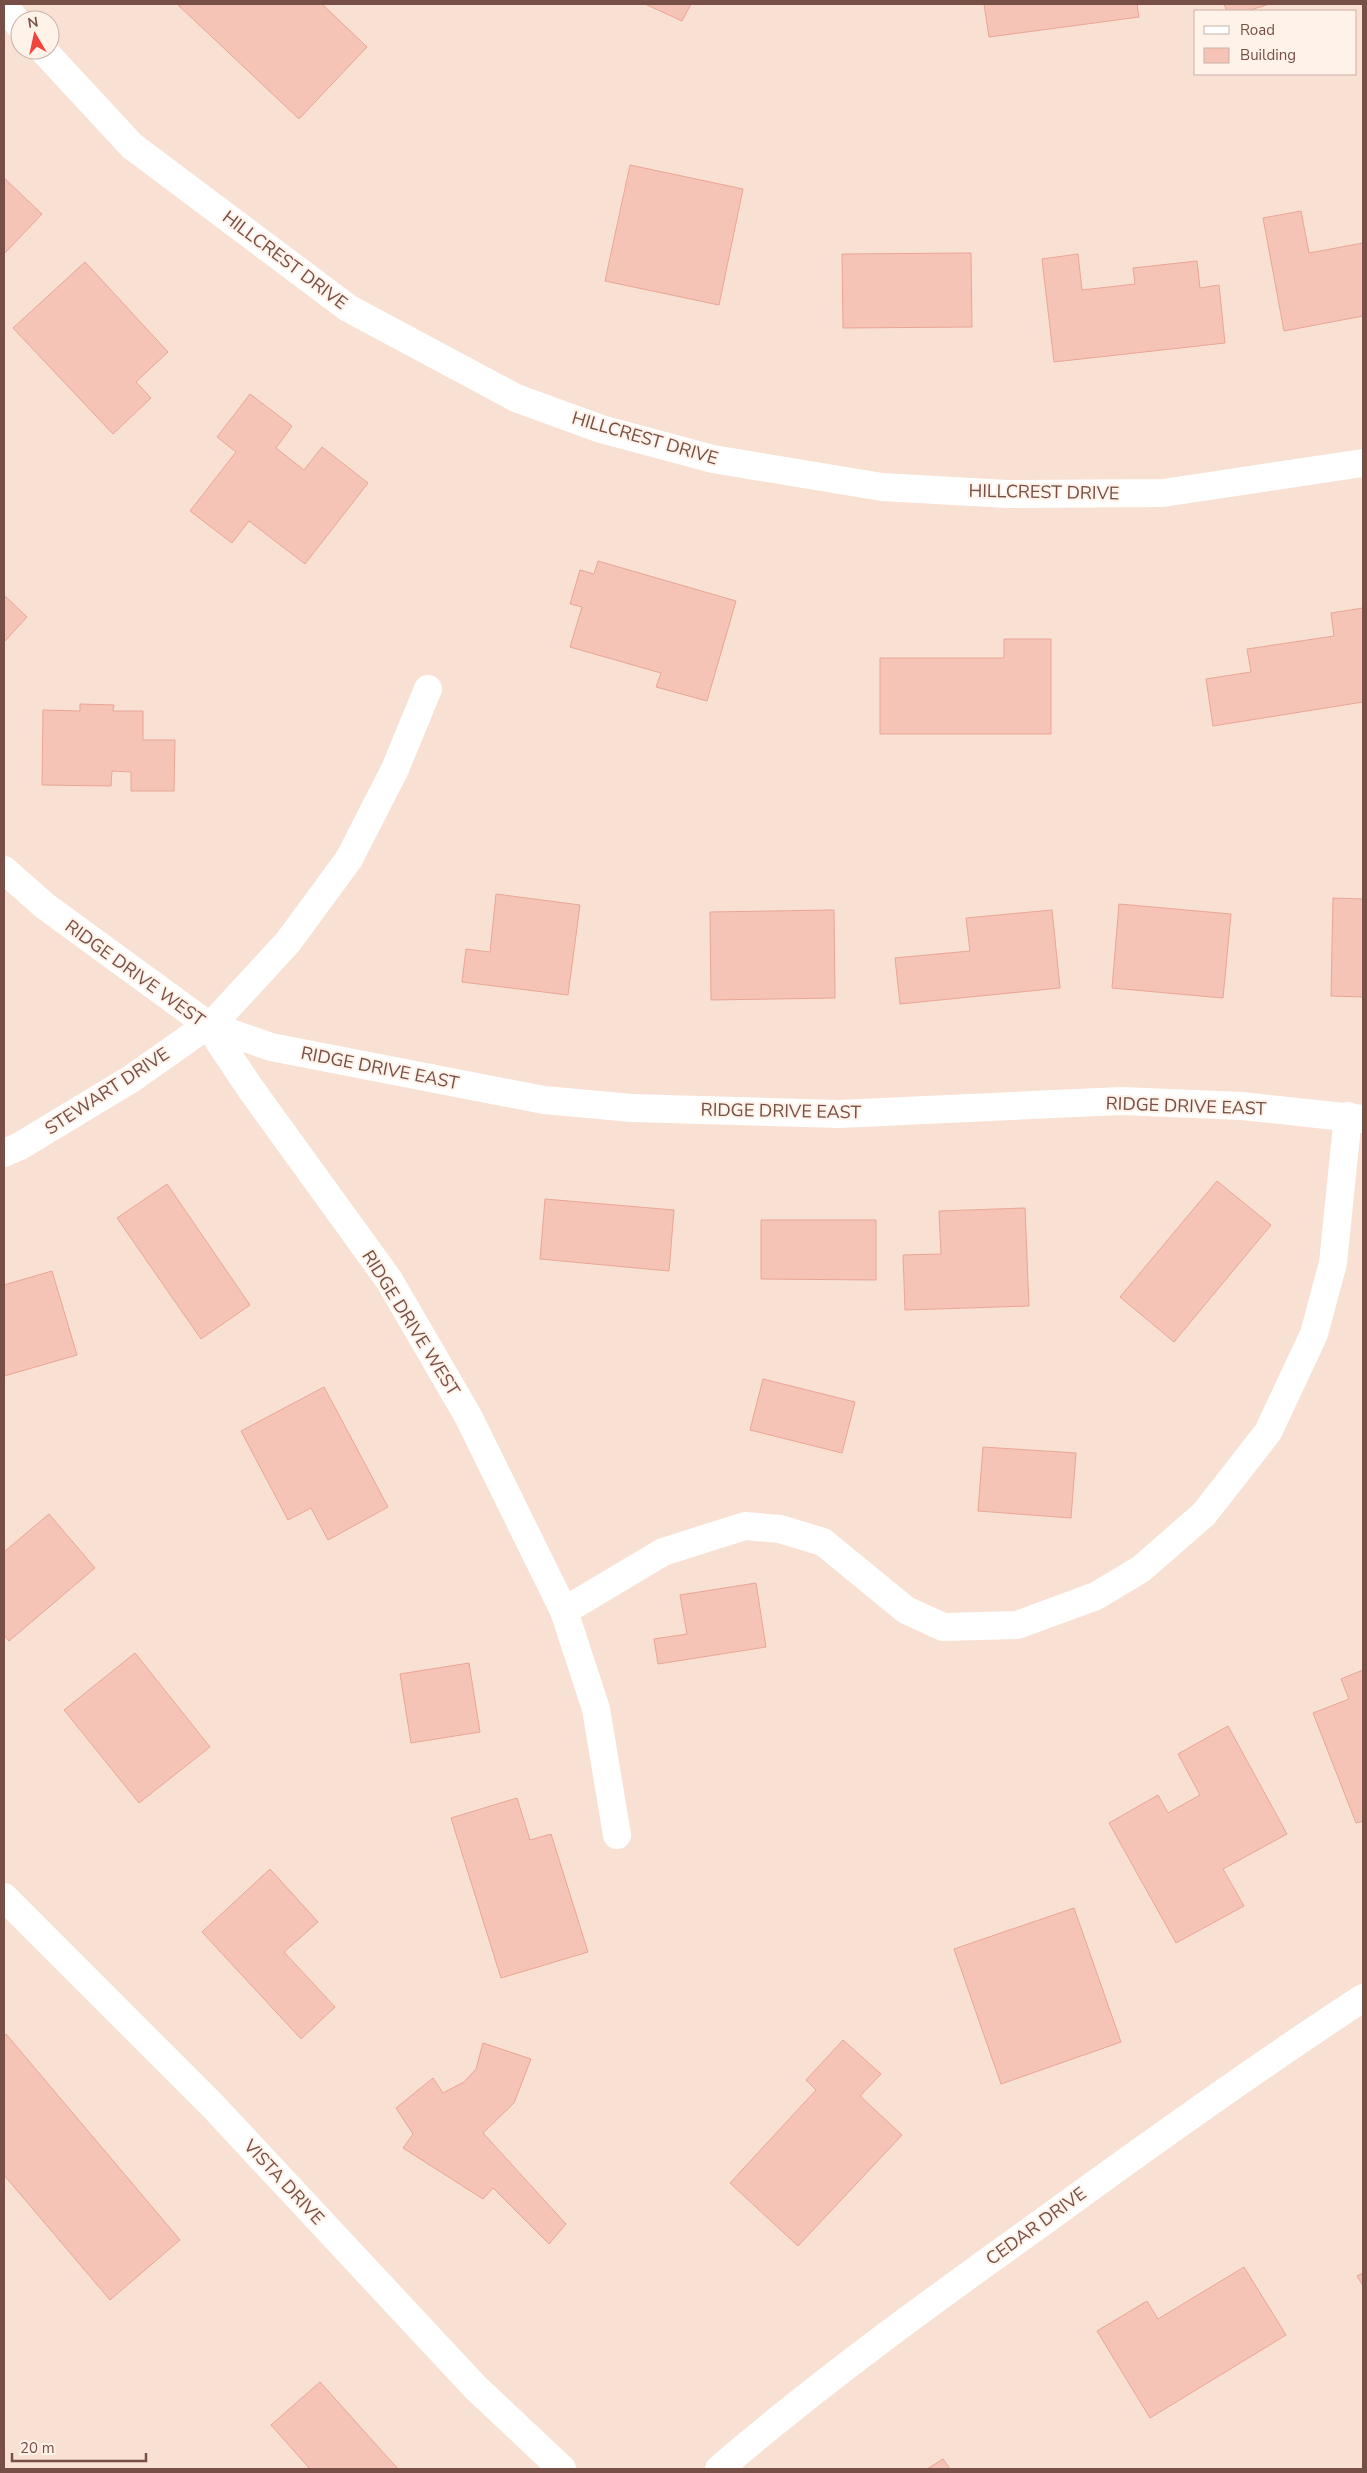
<svg xmlns="http://www.w3.org/2000/svg" width="1367" height="2473" viewBox="0 0 1367 2473" font-family="'Nunito Sans',sans-serif">
<style>
.residential{fill:#f8e0d2;fill-rule:evenodd}
.building{fill:#f5c4b7;stroke:#e9a696}
.lines{fill:none;stroke-linecap:round;stroke-linejoin:round}
.minor{stroke:#fff;stroke-width:28}
.labels{text-anchor:middle;dominant-baseline:central;stroke-width:4;stroke-linejoin:round;paint-order:stroke}
.street-label{font-size:18px;fill:#774f46;stroke:#fff2e9}
</style>
<rect width="100%" height="100%" fill="#feede1"/>
<path class="residential" d="M4 4H1363V2469H4ZM1196 11H1356V74H1196ZM20 20H50V50H20Z"/>
<g class="building">
<polygon points="177,4 322,4 367,47 299,119"/>
<polygon points="645,4 691,4 682,21"/>
<polygon points="984,4 1137,4 1139,17 989,37"/>
<polygon points="1224,4 1269,4 1248,11 1227,11"/>
<polygon points="630,165 743,189 719,305 605,281"/>
<polygon points="4,178 42,214 4,254"/>
<polygon points="1301,211 1309,253 1363,243 1363,316 1284,331 1263,218"/>
<polygon points="971,253 972,327 843,328 842,254"/>
<polygon points="1078,254 1082,290 1135,284 1133,268 1197,261 1200,288 1219,285 1225,343 1054,362 1042,259"/>
<polygon points="85,262 168,352 136,382 151,398 113,434 13,328"/>
<polygon points="250,394 292,426 276,448 304,470 322,447 368,483 305,564 249,521 232,543 190,511 236,452 217,437"/>
<polygon points="598,561 736,601 707,701 656,687 661,673 570,647 582,607 570,604 580,570 594,574"/>
<polygon points="4,595 27,617 4,642"/>
<polygon points="1363,608 1363,702 1213,726 1206,679 1251,672 1247,649 1334,636 1331,613"/>
<polygon points="1004,639 1051,639 1051,734 880,734 880,658 1004,658"/>
<polygon points="80,704 114,705 113,711 143,711 143,740 175,740 174,791 131,791 131,772 112,771 111,786 42,785 43,710 80,711"/>
<polygon points="496,894 580,905 568,995 462,982 466,949 490,952"/>
<polygon points="1333,898 1363,899 1363,997 1331,996"/>
<polygon points="1119,904 1231,914 1223,998 1112,988"/>
<polygon points="834,910 835,998 711,1000 710,912"/>
<polygon points="1052,910 1060,988 900,1004 895,958 970,951 966,918"/>
<polygon points="1217,1181 1271,1225 1174,1342 1120,1297"/>
<polygon points="167,1184 250,1305 201,1339 117,1218"/>
<polygon points="545,1199 674,1210 669,1271 540,1259"/>
<polygon points="1025,1208 1029,1306 905,1310 903,1255 941,1254 939,1211"/>
<polygon points="761,1220 876,1220 876,1280 761,1279"/>
<polygon points="52,1271 77,1355 4,1376 4,1285"/>
<polygon points="763,1379 855,1402 842,1453 750,1430"/>
<polygon points="324,1387 388,1507 328,1540 311,1508 288,1520 241,1431"/>
<polygon points="983,1447 1076,1453 1071,1518 978,1511"/>
<polygon points="49,1514 95,1568 9,1641 4,1635 4,1552"/>
<polygon points="756,1583 766,1647 658,1664 654,1639 687,1634 680,1595"/>
<polygon points="135,1653 210,1747 139,1803 64,1710"/>
<polygon points="469,1663 480,1732 411,1743 400,1674"/>
<polygon points="1363,1670 1363,1821 1356,1823 1313,1713 1349,1699 1341,1679"/>
<polygon points="1228,1726 1287,1834 1223,1869 1244,1906 1176,1943 1109,1823 1158,1795 1168,1813 1200,1795 1178,1754"/>
<polygon points="517,1798 530,1840 551,1834 588,1952 501,1978 451,1818"/>
<polygon points="270,1869 318,1922 284,1952 335,2007 301,2039 202,1932"/>
<polygon points="1074,1908 1121,2042 1001,2084 954,1949"/>
<polygon points="6,2034 180,2240 110,2300 4,2175 4,2036"/>
<polygon points="843,2040 881,2074 860,2096 902,2135 798,2246 730,2183 816,2090 806,2080"/>
<polygon points="483,2043 531,2059 514,2103 483,2133 566,2224 549,2244 493,2188 483,2199 403,2148 413,2134 396,2108 433,2078 443,2093 464,2082 476,2069"/>
<polygon points="1244,2267 1286,2335 1150,2418 1097,2331 1147,2301 1158,2319"/>
<polygon points="1363,2273 1363,2286 1357,2276"/>
<polygon points="320,2382 398,2469 310,2469 271,2425"/>
<polygon points="943,2459 950,2469 927,2469"/>
</g>
<g class="lines">
<g class="minor">
<polyline points="4,5 20,26"/>
<polyline points="43,50 132,146 348,308 516,398 601,429 713,459 882,487 1007,494 1163,493 1363,463"/>
<polyline points="4,870 45,906 208,1025 250,1088 389,1280 468,1416 564,1611 596,1709 617,1835"/>
<polyline points="208,1025 271,1047 544,1100 632,1108 839,1114 1121,1101 1242,1106 1363,1119"/>
<polyline points="4,1153 20,1146 131,1079 219,1017 288,942 349,859 395,769 428,689"/>
<polyline points="564,1611 663,1552 745,1526 780,1529 823,1542 906,1610 943,1627 1017,1625 1096,1596 1141,1569 1204,1514 1268,1432 1314,1334 1333,1263 1348,1116"/>
<polyline points="4,1897 213,2106 475,2387 562,2469"/>
<path d="M719 2469C825 2378 938 2297 1051 2216 1154 2141 1257 2067 1363 1998"/>
</g>
</g>
<g class="labels">
<g class="street-label">
<text transform="translate(285 260) rotate(37)">HILLCREST DRIVE</text>
<text transform="translate(645 438) rotate(16)">HILLCREST DRIVE</text>
<text transform="translate(1044 492) rotate(1)">HILLCREST DRIVE</text>
<text transform="translate(135 973) rotate(36)">RIDGE DRIVE WEST</text>
<text transform="translate(380 1068) rotate(11)">RIDGE DRIVE EAST</text>
<text transform="translate(107 1091) rotate(-33)">STEWART DRIVE</text>
<text transform="translate(1186 1106) rotate(2)">RIDGE DRIVE EAST</text>
<text transform="translate(781 1111) rotate(1)">RIDGE DRIVE EAST</text>
<text transform="translate(411 1323) rotate(58)">RIDGE DRIVE WEST</text>
<text transform="translate(284 2182) rotate(47)">VISTA DRIVE</text>
<text transform="translate(1036 2226) rotate(-36)">CEDAR DRIVE</text>
</g>
</g>
<rect width="1367" height="2473" fill="none" stroke="#774f46" stroke-width="10"/>
<rect x="1194" y="10" width="162" height="65" fill="#fff2e9" stroke="#c9b1a8"/>
<rect x="1204" y="26" width="25" height="8" fill="#ffffff" stroke="#c9b1a8"/>
<text x="1240" y="35" font-size="15" fill="#774f46">Road</text>
<rect x="1204" y="48" width="25" height="15" fill="#f5c4b7" stroke="#c9b1a8"/>
<text x="1240" y="60" font-size="15" fill="#774f46">Building</text>
<g transform="translate(35 35) rotate(351)"><circle r="24" fill="#fff2e9" stroke="#c9b1a8"/>
<path d="M0-4L9 19L0 12L-9 19Z" fill="#f1443d"/>
<text y="-8" font-size="14" font-weight="bold" text-anchor="middle" fill="#774f46">N</text>
</g>
<path d="M12 2453v8h134v-8" fill="none" stroke="#774f46" stroke-width="2.5"/>
<text x="20" y="2453" font-size="15" fill="#774f46" stroke="#fff2e9" stroke-width="4" paint-order="stroke">20 m</text>
</svg>
